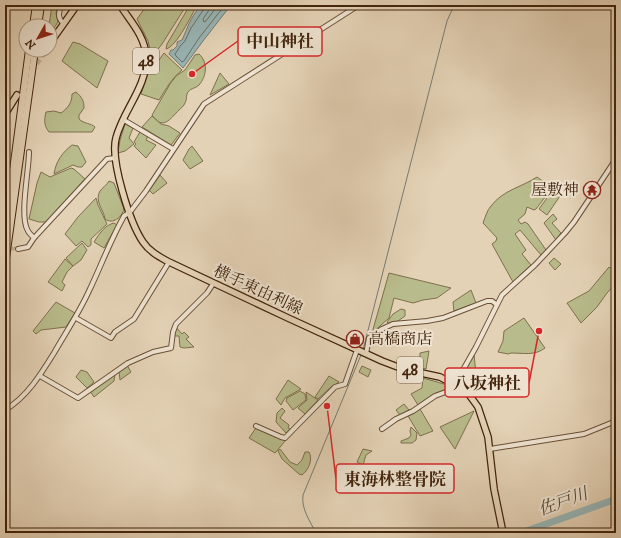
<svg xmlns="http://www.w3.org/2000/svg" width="621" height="538" viewBox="0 0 621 538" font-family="'IM FELL DW Pica','Noto Serif JP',serif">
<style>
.green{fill:#b8bb8b;stroke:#7e704c}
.water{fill:#98b6b7;stroke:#767c73}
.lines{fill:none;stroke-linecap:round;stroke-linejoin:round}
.shore{stroke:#6e6e62;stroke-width:1}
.stream{stroke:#767c73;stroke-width:1}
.river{stroke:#98b6b7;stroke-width:7}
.minor-tunnel{stroke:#c4af94;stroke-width:4;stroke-dasharray:4 2;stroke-linecap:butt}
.major-tunnel{stroke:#c4af94;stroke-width:5.5;stroke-dasharray:5.5 3;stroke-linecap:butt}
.minor-casing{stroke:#6b5037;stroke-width:6}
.major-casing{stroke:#43250d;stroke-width:8}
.highway-casing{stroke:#43250d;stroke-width:8}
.minor{stroke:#ede2d0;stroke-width:4}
.major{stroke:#e4d2b6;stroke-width:5.5}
.highway{stroke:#e4d2b6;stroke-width:6}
.labels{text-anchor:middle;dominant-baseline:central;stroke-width:4;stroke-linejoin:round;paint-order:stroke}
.shield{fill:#ede2d0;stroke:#765e48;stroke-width:1}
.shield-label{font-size:15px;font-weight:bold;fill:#43250d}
.poi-label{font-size:16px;fill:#43250d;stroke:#ede2d0;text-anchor:end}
.street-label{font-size:16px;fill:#43250d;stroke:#ede2d0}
.water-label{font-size:17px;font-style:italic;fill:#584938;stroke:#ede2d0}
.leader{fill:none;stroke:#d62828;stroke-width:1.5}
.callout-dot{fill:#d62828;stroke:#ede2d0;stroke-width:1.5}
.callout{fill:#ede2d0;stroke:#d62828;stroke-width:1.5}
.callout-label{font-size:17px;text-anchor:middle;font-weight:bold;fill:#43250d}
</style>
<rect width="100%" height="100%" fill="#e4d2b6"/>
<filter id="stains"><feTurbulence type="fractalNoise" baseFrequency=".005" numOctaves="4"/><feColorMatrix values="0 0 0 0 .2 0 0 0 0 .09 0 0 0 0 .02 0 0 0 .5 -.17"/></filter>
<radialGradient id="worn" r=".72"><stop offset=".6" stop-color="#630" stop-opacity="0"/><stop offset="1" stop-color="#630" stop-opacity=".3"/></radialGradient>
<g class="green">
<polygon points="52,5 59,5 56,13 58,22 50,34 50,26 49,26"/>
<polygon points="147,5 185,5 186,6 162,44 152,57 148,41 137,19"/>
<path d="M190 5H197C192 15 176 47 166 49L167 44Z"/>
<polygon points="73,42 80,44 108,61 97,88 62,61"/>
<path d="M164 53 182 70C172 78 166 89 159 100L141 94 150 66 159 60Z"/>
<path d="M199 54C208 62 207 76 199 85 195 89 189 88 187 94 186 97 187 100 185 103 184 106 181 108 179 110 170 119 163 131 152 115L170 84 176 76 185 70 195 55Z"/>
<polygon points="220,73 229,84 210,95"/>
<path d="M76 92C82 97 84 101 84 108L79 115V119C84 124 91 123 95 127L92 132H49C44 126 44 120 46 112L54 111 61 113C68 108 72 103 72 94Z"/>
<polygon points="152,116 161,124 169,126 180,133 171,145 142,127"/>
<polygon points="125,124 133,128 129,138 134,144 125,151 118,153 120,140"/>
<polygon points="140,132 148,136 146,140 156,145 146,158 134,146 136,144 134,142"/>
<path d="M72 145 78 146 86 162 82 167H78L73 165 54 174C56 161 62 153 72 145Z"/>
<polygon points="192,146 203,161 190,169 183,160 189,149"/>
<polygon points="71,168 74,169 85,179 46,222 39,222 29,219 37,183 41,172 50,177"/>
<polygon points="160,175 167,183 153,194 149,190"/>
<path d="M537 177 552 188 536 209 534 210 527 207 525 214 518 220 521 224 525 222 528 224 546 250 541 255 520 230 515 234 526 250 522 254 531 265 513 282 492 244 496 241 497 238 483 223C485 218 487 210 491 206 503 190 522 187 537 177Z"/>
<path d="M109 181 114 183 124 209C122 217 113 225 105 219 104 210 94 201 100 191 102 188 107 185 109 181Z"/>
<polygon points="552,191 560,196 547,215 539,209"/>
<polygon points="96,198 98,205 107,224 91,239 91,245 88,247 82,241 76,246 65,234 78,217"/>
<polygon points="553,214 557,219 552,223 561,233 556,240 544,223"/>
<path d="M114 223 117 225 104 248 94 242C99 234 105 225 114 223Z"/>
<polygon points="82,243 87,250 81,260 73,266 66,258"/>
<polygon points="554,258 561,264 555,270 549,263"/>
<polygon points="65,259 73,266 67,272 62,282 65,285 62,291 48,282"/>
<polygon points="609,267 616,272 616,283 607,293 597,307 581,323 567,303 589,291"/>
<polygon points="389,273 451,288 437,298 423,300 413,303 394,298 389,318 372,333"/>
<polygon points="471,290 476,303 454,311 453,302"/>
<polygon points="56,302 75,313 66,327 41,330 36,334 33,331"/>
<polygon points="401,309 405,310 405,316 398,321 388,323 387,322 393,314"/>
<path d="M524 318 545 348C535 356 523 353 511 353L508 354 498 352 503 341 504 331Z"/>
<polygon points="176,327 182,334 184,332 189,337 186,339 194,347 184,348 180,347 179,336 174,336"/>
<polygon points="429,351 426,369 417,367 416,363 420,363 420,353"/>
<polygon points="474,354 476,374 466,381 460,378"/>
<polygon points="127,365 131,372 120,380 119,371"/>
<polygon points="362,366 371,370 368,377 359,372"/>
<polygon points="81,370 87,372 94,382 87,388 76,377"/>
<polygon points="115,374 114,381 94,397 90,391"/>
<polygon points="329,376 339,382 331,387 318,399 315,397"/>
<polygon points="423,378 444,384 449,388 434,394 418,405 411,394 422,388"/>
<polygon points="288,380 301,389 285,398 281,405 276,399"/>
<polygon points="300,391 305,394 306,400 293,410 286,401 287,398"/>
<polygon points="306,392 318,400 305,414 298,408 307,400"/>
<polygon points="404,404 409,410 400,415 396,410"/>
<polygon points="282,408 285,411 280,418 289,425 288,428 290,429 286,433 276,422 277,413"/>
<polygon points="420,409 433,431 420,436 408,416"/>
<polygon points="474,411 455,449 440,427"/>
<polygon points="411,427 417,433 416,440 412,443 401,443 401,441 409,438 411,435 410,431"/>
<polygon points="256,428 281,439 286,440 275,453 249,438"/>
<path d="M280 449 290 462 297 465 302 460 305 452H309C313 459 309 470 302 475L299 474 282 459 278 451Z"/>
<polygon points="363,449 372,451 366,455 363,465 357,462"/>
</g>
<path class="water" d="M200 5H231L203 41 183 68 169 54 171 50H173L177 46V42L182 40C187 29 191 16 200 7Z"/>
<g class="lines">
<g class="shore">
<polyline points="204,5 204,9 191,28 185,41 181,45 175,54 176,56 182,62 184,61 199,38 225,5"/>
<polyline points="209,5 209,10 203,19 204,22 206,21 218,5"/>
</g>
<g class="stream">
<polyline points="363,350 447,21 451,12 455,5"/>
<path d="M316 533C310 521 301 509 303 495L361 355"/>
</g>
<polyline class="river" points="521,533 616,499"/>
<polyline class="minor-tunnel" points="5,248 18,249"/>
<polyline class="major-tunnel" points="32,71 44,52"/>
<defs>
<g id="minor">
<path d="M61 5C59 13 57 17 63 23"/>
<polyline points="124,120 173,149"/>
<path d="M29 152C29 171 19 217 28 231 29 233 32 236 34 238"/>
<polyline points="5,179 5,181"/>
<polyline points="5,203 7,191 10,185"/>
<polyline points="18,249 28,247 34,238 107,159 115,158"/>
<polyline points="76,318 111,338 115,332 134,319 169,262"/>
<polyline points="366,354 369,338 382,329 393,324 427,321 443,318 487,301 492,301 496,304"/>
<polyline points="40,376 78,398 128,363 153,352 171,348 173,332 176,324 207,293 213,284"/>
<path d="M5 410C27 397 41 374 54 353 66 332 79 313 89 291 101 266 110 241 124 216L130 212 146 191 204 104 359 5"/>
<polyline points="256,426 281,437 285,438 335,387 345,384 357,350"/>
<polyline points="382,429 396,419 413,411 435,396 451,390 455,384 476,347 502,295 535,265 565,233 574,222 616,159"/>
<polyline points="490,449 584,434 616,421"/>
</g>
<g id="major">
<path d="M120 5C130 21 145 36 146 56 148 86 123 110 116 138 110 160 130 223 143 242 149 251 158 256 167 261L288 318 382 361 403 369 440 377 463 389 470 396 478 407 488 437 494 489 503 533"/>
<polyline points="50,43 77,5"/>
<polyline points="44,52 45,50"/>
<polyline points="5,114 17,95"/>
</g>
<g id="highway">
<polyline points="33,26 36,5"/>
<polyline points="38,26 41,5"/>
<polyline points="5,230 29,50"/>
<polyline points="5,265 35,50"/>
</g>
</defs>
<use href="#minor" class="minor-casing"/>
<use href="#major" class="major-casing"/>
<use href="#highway" class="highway-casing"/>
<use href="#minor" class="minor"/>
<use href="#major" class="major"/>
<use href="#highway" class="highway"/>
</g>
<defs>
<symbol id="temple-ring" viewBox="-11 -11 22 22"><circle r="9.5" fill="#ede2d0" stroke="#8f2418" stroke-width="1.5"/><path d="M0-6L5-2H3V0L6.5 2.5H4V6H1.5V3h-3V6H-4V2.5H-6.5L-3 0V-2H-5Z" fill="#8f2418"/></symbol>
<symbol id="shop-ring" viewBox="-11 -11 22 22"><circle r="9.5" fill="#ede2d0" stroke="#8f2418" stroke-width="1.5"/><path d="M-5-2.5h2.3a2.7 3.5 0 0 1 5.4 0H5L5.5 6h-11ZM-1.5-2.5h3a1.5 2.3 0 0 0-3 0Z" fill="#8f2418"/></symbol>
</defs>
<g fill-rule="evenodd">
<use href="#temple-ring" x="582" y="180" width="20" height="20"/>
<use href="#shop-ring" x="345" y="329" width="20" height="20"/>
</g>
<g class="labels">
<g class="shield">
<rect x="133" y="48" width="26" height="26" rx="3"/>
<rect x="397" y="357" width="26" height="26" rx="3"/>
</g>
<g class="shield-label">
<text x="146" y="61">48</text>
<text x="410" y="370">48</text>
</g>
<g class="poi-label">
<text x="579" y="190">屋敷神</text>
<text x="368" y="339" text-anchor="start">高橋商店</text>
</g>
<g class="street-label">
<text transform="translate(258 290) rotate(25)">横手東由利線</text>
</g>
<g class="water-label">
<text transform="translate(563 502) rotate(-20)">佐戸川</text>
</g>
</g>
<path class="leader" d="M192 74L238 41M539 331L529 383M327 406L336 479"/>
<g class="callout-dot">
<circle cx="192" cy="74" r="4"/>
<circle cx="539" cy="331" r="4"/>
<circle cx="327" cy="406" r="4"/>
</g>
<g class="callout">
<rect x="238" y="27" width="84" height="29" rx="4"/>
<rect x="445" y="368" width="84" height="29" rx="4"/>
<rect x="336" y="464" width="118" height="29" rx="4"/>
</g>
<g class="callout-label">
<text x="280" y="47">中山神社</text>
<text x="487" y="389">八坂神社</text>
<text x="395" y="485">東海林整骨院</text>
</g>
<rect width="621" height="538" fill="none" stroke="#e4d2b6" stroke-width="20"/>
<rect x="6" y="6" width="609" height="526" fill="none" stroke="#43250d" stroke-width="2"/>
<rect x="10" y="10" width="601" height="518" fill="none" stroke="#43250d"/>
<g transform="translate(38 38) rotate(231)"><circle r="19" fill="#ede2d0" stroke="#a99682"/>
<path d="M0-3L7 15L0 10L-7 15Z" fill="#8f2418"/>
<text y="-6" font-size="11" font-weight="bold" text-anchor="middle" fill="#43250d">N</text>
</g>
<rect width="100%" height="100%" filter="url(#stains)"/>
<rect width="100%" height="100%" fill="url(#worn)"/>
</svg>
